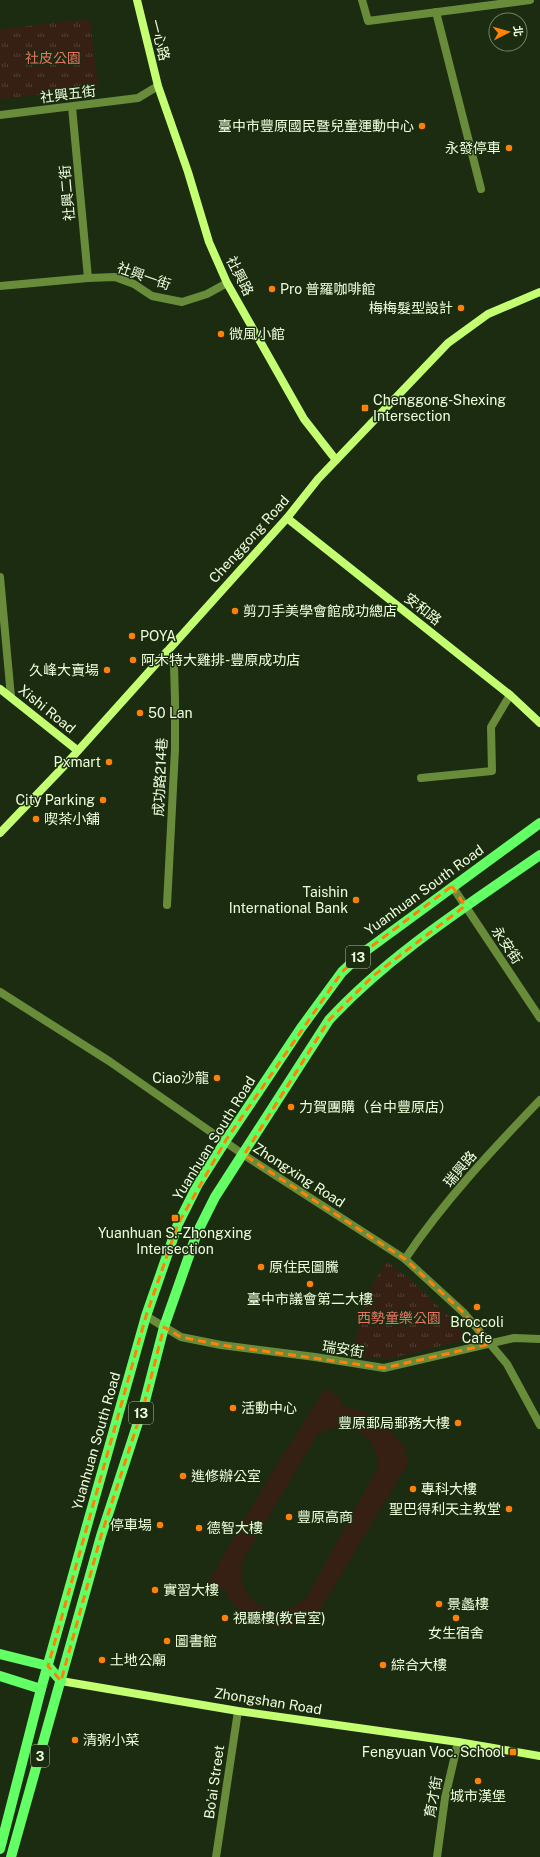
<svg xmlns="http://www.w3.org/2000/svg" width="540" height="1857" viewBox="0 0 540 1857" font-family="'Public Sans','Noto Sans TC',sans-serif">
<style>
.grass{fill:url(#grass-tufts)}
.pitch{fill:#362013;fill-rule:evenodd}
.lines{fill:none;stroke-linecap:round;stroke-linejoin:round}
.street{stroke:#698c3b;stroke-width:8}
.secondary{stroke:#c4ff72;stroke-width:8}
.primary{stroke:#62ff65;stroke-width:10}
.marked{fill:none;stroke:#ff8107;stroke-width:3;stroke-dasharray:8 5;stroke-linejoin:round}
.poi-dot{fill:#ff8107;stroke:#1c2c11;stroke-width:1.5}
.labels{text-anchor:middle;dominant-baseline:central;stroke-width:3;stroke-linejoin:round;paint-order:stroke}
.shield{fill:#1c2c11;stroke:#aec09e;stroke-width:1}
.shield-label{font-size:13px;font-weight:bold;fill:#edffdb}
.street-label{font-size:14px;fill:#edffdb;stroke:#1c2c11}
.park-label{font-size:14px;fill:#e47563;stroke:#1c2c11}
.poi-label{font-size:14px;fill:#edffdb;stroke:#1c2c11;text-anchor:start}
</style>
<defs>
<pattern id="grass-tufts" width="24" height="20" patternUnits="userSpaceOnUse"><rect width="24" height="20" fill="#362013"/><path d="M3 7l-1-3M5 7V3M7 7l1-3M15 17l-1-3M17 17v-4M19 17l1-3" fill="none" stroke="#534135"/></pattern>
</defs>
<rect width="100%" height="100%" fill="#1c2c11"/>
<g class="grass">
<polygon points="90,19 98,89 0,99 0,29"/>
<polygon points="386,1261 408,1277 461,1328 463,1335 460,1341 388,1359 352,1356 367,1295"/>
</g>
<path class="pitch" d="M325 1389 339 1397 343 1406 368 1413 384 1424 404 1446 408 1463 317 1615C281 1640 241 1627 224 1588L218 1591 207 1584 274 1469ZM338 1427C362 1427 378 1443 378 1467L306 1598C274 1628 231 1599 244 1558L318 1434 324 1431Z"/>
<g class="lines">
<g class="street">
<polyline points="362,0 368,21 530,0"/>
<polyline points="436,12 481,189"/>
<polyline points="72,107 88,278"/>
<polyline points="0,115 138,98 158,86"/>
<polyline points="0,286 88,278 115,277 134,284 152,296 182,302 207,294 227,283"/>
<polyline points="0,577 11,697"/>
<polyline points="166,652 174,665 175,700 175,749 167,905"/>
<polyline points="421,778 492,771 491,727 510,695"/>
<polyline points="452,886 540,1018"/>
<polyline points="0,992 109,1061 244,1155 405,1259 464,1313 507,1364 540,1425"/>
<path d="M405 1259C444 1201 492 1150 540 1100"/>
<polyline points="146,1316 181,1337 221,1345 315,1357 384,1368 514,1338 540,1339"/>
<polyline points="216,1857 238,1711"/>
<polyline points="437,1857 445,1798 458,1742"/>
</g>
<g class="secondary">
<polyline points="137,0 158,86 188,172 209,242 227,283 304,419 336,460"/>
<polyline points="287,518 510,695 540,723"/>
<polyline points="0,689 77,750"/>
<polyline points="0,833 67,763 287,518 318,479 448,343 488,314 540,292"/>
<polyline points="61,1681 238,1711 458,1742 540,1756"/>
</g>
<g class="primary">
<polyline points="0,1654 48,1666 61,1681"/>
<polyline points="0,1676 41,1689"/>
<polyline points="0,1849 41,1689 146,1316 178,1224 198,1184 226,1140 301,1028 342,972 360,955 540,823"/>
<path d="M11 1857 101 1536 145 1401 164 1327 197 1233 215 1197 329 1020C389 955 468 905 540 855"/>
</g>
</g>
<path class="marked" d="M452 886 465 906 373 976 329 1020 244 1155 405 1259 464 1313 490 1344 384 1368 221 1345 181 1337 164 1327 145 1401 101 1536 61 1681 48 1666 146 1316 178 1224 226 1140 342 972 360 955Z"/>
<g class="poi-dot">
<circle cx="422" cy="126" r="4"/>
<circle cx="509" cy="148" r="4"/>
<circle cx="272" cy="289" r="4"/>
<circle cx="461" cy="308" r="4"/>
<circle cx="221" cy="334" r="4"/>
<rect x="361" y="404" width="8" height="8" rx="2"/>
<circle cx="235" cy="611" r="4"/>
<circle cx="132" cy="636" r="4"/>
<circle cx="133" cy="660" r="4"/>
<circle cx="107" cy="670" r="4"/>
<circle cx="140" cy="713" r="4"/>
<circle cx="109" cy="762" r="4"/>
<circle cx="103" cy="800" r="4"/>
<circle cx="36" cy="819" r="4"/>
<circle cx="356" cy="900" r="4"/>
<circle cx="217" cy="1078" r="4"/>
<circle cx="291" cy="1107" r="4"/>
<rect x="171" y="1214" width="8" height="8" rx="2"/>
<circle cx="261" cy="1267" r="4"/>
<circle cx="310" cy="1284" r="4"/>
<circle cx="477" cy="1307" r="4"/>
<circle cx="233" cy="1408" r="4"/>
<circle cx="458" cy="1423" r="4"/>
<circle cx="183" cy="1476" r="4"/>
<circle cx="413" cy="1489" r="4"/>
<circle cx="509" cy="1509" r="4"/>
<circle cx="289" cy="1517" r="4"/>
<circle cx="160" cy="1525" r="4"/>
<circle cx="199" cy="1528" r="4"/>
<circle cx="155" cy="1590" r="4"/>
<circle cx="439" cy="1604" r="4"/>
<circle cx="225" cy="1618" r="4"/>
<circle cx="456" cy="1618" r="4"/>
<circle cx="167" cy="1641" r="4"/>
<circle cx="102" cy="1660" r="4"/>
<circle cx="383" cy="1665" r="4"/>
<circle cx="75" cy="1740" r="4"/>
<rect x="509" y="1748" width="8" height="8" rx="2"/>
<circle cx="478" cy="1781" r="4"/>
</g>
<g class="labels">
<g class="shield">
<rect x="346" y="946" width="24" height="22" rx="3"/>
<rect x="129" y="1402" width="24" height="22" rx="3"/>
<rect x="31" y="1745" width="18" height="22" rx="3"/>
</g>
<g class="shield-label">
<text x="358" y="957">13</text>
<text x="141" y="1413">13</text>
<text x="40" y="1756">3</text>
</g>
<g class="street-label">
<text transform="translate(160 40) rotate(76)">一心路</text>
<text transform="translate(68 94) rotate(-7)">社興五街</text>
<text transform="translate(67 193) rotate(-95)">社興二街</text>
<text transform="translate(144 276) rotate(19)">社興一街</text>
<text transform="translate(240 276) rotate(63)">社興路</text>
<text transform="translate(249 539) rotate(-48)">Chenggong Road</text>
<text transform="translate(423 609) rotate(38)">安和路</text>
<text transform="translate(47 709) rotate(39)">Xishi Road</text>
<text transform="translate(160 777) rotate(-87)">成功路214巷</text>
<text transform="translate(424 890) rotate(-36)">Yuanhuan South Road</text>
<text transform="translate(507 945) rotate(56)">永安街</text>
<text transform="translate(214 1138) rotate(-58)">Yuanhuan South Road</text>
<text transform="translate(460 1169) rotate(-50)">瑞興路</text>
<text transform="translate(299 1175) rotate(33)">Zhongxing Road</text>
<text transform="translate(343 1349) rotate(9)">瑞安街</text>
<text transform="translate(96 1441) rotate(-74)">Yuanhuan South Road</text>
<text transform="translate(268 1701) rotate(9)">Zhongshan Road</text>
<text transform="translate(214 1782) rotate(-82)">Bo’ai Street</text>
<text transform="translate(433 1797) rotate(-80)">育才街</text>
</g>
<g class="park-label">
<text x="53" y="58">社皮公園</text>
<text x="399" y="1318">西勢童樂公園</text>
</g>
<g class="poi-label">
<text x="414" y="126" text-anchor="end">臺中市豐原國民暨兒童運動中心</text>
<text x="501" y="148" text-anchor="end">永發停車</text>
<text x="280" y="289">Pro 普羅咖啡館</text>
<text x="453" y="308" text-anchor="end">梅梅髮型設計</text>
<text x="229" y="334">微風小館</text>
<text x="373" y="400">Chenggong-Shexing<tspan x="373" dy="16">Intersection</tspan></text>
<text x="243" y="611">剪刀手美學會館成功總店</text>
<text x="140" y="636">POYA</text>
<text x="141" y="660">阿木特大雞排-豐原成功店</text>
<text x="99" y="670" text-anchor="end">久峰大賣場</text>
<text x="148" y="713">50 Lan</text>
<text x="101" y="762" text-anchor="end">Pxmart</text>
<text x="95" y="800" text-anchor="end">City Parking</text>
<text x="44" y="819">喫茶小舖</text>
<text x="348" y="892" text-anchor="end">Taishin<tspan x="348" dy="16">International Bank</tspan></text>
<text x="209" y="1078" text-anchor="end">Ciao沙龍</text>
<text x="299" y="1107">力賀團購（台中豐原店）</text>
<text x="175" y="1233" text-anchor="middle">Yuanhuan S.-Zhongxing<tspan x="175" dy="16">Intersection</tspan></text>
<text x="269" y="1267">原住民圖騰</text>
<text x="310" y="1299" text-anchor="middle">臺中市議會第二大樓</text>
<text x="477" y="1322" text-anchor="middle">Broccoli<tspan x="477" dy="16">Cafe</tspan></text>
<text x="241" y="1408">活動中心</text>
<text x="450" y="1423" text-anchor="end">豐原郵局郵務大樓</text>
<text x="191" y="1476">進修辦公室</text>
<text x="421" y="1489">專科大樓</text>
<text x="501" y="1509" text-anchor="end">聖巴得利天主教堂</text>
<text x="297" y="1517">豐原高商</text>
<text x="152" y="1525" text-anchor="end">停車場</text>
<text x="207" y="1528">德智大樓</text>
<text x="163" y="1590">實習大樓</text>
<text x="447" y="1604">景蠡樓</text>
<text x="233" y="1618">視聽樓(教官室)</text>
<text x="456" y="1633" text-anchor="middle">女生宿舍</text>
<text x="175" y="1641">圖書館</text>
<text x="110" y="1660">土地公廟</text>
<text x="391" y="1665">綜合大樓</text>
<text x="83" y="1740">清粥小菜</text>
<text x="505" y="1752" text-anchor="end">Fengyuan Voc. School</text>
<text x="478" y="1796" text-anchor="middle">城市漢堡</text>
</g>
</g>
<g transform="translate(508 32) rotate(84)"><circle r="19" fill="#1c2c11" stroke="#708062"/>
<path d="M0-3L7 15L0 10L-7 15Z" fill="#ff8107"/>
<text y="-6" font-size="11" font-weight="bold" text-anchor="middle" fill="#edffdb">北</text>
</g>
</svg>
